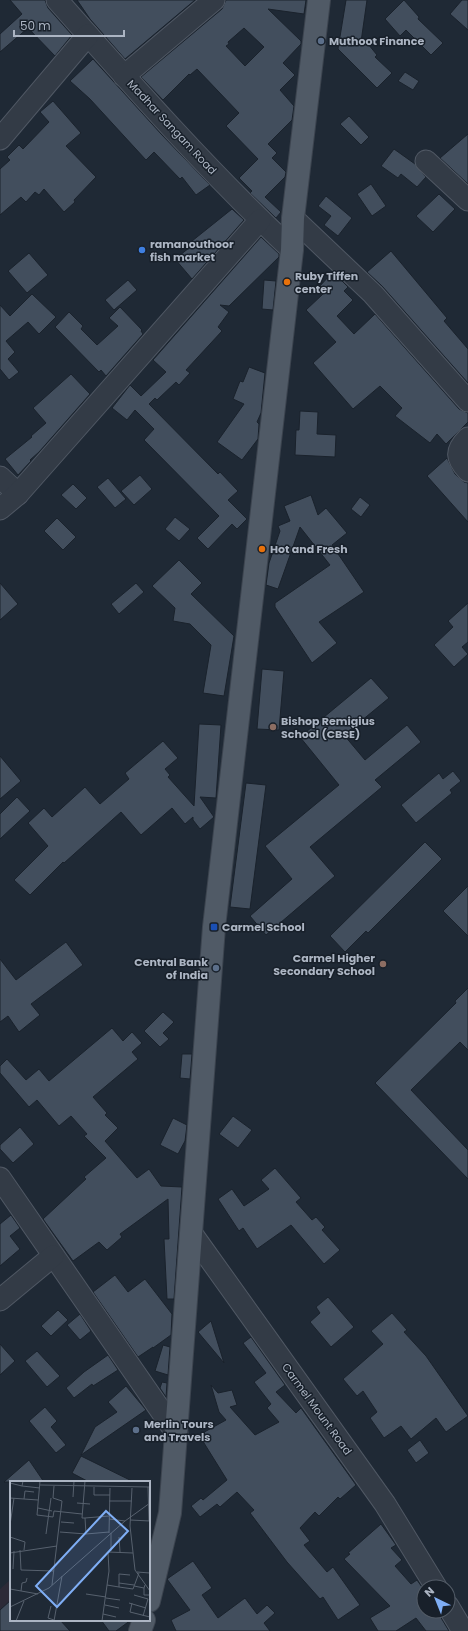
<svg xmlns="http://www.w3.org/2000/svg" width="468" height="1631" viewBox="0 0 468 1631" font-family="Poppins,sans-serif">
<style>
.medical{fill:#2c2a37}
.building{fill:#424e5d;stroke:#1a222c;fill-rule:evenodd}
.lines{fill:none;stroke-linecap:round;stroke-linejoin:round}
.minor-casing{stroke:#505864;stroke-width:23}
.major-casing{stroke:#3c444f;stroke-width:24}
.minor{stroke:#333b46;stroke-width:21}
.major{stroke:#505a66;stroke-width:22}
.service-dot{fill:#5c6f8a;stroke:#18202a;stroke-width:1.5}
.shop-dot{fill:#3f7fe0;stroke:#18202a;stroke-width:1.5}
.food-dot{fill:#e8710a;stroke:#18202a;stroke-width:1.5}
.education-dot{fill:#8d6e63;stroke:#18202a;stroke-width:1.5}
.transit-dot{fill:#1a4fb4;stroke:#18202a;stroke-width:1.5}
.labels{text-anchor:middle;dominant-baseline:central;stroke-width:3;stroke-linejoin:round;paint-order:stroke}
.poi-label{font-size:11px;font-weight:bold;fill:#acb5c3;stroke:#18202a;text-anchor:start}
.street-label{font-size:11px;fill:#acb5c3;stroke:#18202a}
.inset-road{fill:none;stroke:#57616e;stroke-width:1}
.view{fill:#7faef5;fill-opacity:0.15;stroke:#7faef5;stroke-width:2}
.inset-edge{fill:none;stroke:#acb5c3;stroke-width:2}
</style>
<rect width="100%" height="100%" fill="#1f2935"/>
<polygon class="medical" points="11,1579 11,1620 14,1631 0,1615 0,1589"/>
<g class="building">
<polygon points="10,0 45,0 48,8 72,35 55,56 28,28 0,52 0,34 22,14"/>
<polygon points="77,0 195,0 125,59 90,19"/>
<path d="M226 0H306L304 14 268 9 301 41V44L283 63 295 75 280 90 294 106 292 120 268 144 277 153 272 158 286 172 285 177 265 197 281 212 276 218 250 193 252 191 239 178 258 159 226 126 239 113 197 69 190 75 189 74 163 100 141 77 222 9ZM244 28 264 47 245 66 226 46 229 44 228 42Z"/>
<polygon points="346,0 367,0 361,42 364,39 377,55 375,57 392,73 377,88 338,49"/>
<polygon points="404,0 419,17 418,19 443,43 431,55 406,30 400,36 385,19"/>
<polygon points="462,0 468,0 468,30 450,14"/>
<polygon points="93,59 162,135 210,185 196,195 182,177 180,179 154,152 146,160 90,99 70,81"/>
<polygon points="405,72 419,81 413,90 398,81"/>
<polygon points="53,101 81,133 66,146 96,177 74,200 75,202 64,212 44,189 39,195 35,192 26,202 21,197 0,215 0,169 10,160 7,157 19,145 23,149 49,122 40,112"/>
<polygon points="349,116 369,137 361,145 340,124"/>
<polygon points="468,134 468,184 440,158"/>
<polygon points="394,149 415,164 426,177 417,187 401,174 398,178 381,166"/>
<polygon points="371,184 386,206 372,216 357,194"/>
<polygon points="439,194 455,209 433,232 416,216"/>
<polygon points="326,196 352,218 338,236 324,225 331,216 318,206"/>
<polygon points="232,209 244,220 192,279 175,259 189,248 187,245"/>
<polygon points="261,237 279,254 279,257 229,306 220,305 229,312 218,327 222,331 186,370 190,373 179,385 176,382 157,400 155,398 149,404 218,474 220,472 238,491 228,500 247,519 237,529 232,524 208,549 197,538 219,516 144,440 154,429 135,410 127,420 112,408 130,385 141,396 166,372 153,360"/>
<polygon points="391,251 447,318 444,321 468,349 468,383 382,286 367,272"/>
<polygon points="29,253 48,275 27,293 8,271"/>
<polygon points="333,272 348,287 344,291 353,300 337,316 354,334 375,314 459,409 468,413 468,422 446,444 437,434 430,443 395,416 402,408 380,386 353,409 313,363 336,342 306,310 323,294 317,289"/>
<polygon points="128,280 137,290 114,310 105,300"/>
<polygon points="264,280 276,281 273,310 262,309"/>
<polygon points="32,294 56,317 39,334 28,322 6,341 15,352 8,359 19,372 9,380 0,369 0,305 10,316"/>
<polygon points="120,307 142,330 141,331 143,334 106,376 101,370 99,372 55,327 69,312 83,326 81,329 97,345 118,326 109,318"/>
<polygon points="249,367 265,373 261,413 257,422 259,424 258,439 242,460 217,442 244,404 233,399 240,381 243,382"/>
<polygon points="71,374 90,394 39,452 30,460 31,461 18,475 5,459 32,437 31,436 46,423 33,408"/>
<polygon points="300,411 318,412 317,434 336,435 335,457 295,455 296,430 299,430"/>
<polygon points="447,458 455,474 464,482 468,483 468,522 427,476"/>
<polygon points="140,475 152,489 134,505 121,491"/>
<polygon points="108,478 126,499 115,508 97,487"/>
<polygon points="73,484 87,498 76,509 61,495"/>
<polygon points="311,495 318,515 326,508 347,533 332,545 364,592 319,622 337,643 312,663 275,607 275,603 330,565 300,527 278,589 266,585 269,563 280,531 278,526 290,521 284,506"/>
<polygon points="360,497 370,505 361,517 351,509"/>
<polygon points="175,517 190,529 179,541 165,529"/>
<polygon points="57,518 76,537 63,550 44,531"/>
<polygon points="179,560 202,583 191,594 234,636 224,696 203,693 211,645 190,624 173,621 175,608 152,586"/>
<polygon points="0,583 18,604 0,620"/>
<polygon points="136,583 144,592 119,614 111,604"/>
<polygon points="468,603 468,642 462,647 468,654 454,667 434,645 453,627 448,621"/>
<polygon points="262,669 284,671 279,730 257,729"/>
<polygon points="371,678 389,698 344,735 365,760 407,725 421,742 375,780 382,787 310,847 335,876 266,935 250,916 292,879 265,846 339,785 300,737"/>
<polygon points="199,724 221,725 216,798 200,797 214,817 200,829 193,820 193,817 185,824 172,808 141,835 121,812 64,863 63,862 30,895 14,880 48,846 28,823 44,808 52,817 85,787 100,804 129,779 125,773 163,741 178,758 165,769 170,775 168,777 194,806"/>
<polygon points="0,756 21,781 0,799"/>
<polygon points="453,771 461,781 450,790 452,793 416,823 401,805 439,773 443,779"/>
<polygon points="246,783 266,785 250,909 230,907"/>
<polygon points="17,797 30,811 0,839 0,814"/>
<polygon points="425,842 442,859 368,933 366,931 345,952 330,936"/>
<polygon points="468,886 468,936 443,911"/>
<polygon points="66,942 83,965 31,1004 40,1015 19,1032 8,1016 0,1022 0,959 16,980"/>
<polygon points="468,988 468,1050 460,1042 411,1090 468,1150 468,1179 375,1083 456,1003 455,1001"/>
<polygon points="163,1012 174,1022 163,1033 169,1039 160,1047 144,1031"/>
<polygon points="112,1028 123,1041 132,1032 142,1043 132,1052 138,1059 93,1097 107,1113 105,1115 118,1128 105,1141 137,1178 149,1169 161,1186 182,1187 174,1299 167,1299 164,1239 169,1239 168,1199 120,1234 122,1237 107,1250 99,1242 73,1261 43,1219 86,1179 84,1177 106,1158 84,1136 87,1134 71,1116 59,1126 37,1100 29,1107 0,1073 0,1066 7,1059 26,1080 39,1069 49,1081"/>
<polygon points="182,1054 192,1054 190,1079 180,1078"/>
<polygon points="233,1116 252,1130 238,1148 219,1134"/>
<polygon points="173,1118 187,1125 185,1141 178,1154 160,1145"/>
<polygon points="20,1127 34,1144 13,1163 0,1149 0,1145"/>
<polygon points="275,1168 301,1198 296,1202 312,1220 316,1217 325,1227 322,1230 340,1250 324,1264 291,1225 257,1249 243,1228 239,1231 218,1199 232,1189 244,1206 269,1189 261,1180"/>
<polygon points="11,1215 20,1228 10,1236 20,1249 0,1266 0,1224"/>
<polygon points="115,1275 128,1292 145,1279 172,1314 171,1335 153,1348 153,1347 138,1357 93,1292"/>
<polygon points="328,1297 354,1327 331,1347 310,1322 320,1313 316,1307"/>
<polygon points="58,1310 68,1320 51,1336 41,1326"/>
<polygon points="392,1313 407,1330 404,1332 426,1356 468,1416 446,1432 436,1418 411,1439 401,1426 384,1438 370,1418 377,1412 363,1391 357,1396 343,1379 383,1344 371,1331"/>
<polygon points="80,1314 91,1331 80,1340 67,1325"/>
<polygon points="211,1321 224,1363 198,1332"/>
<polygon points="251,1337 285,1385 276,1392 296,1413 301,1408 356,1485 340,1499 338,1497 319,1516 315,1512 300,1528 310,1541 304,1545 327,1572 333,1567 360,1605 338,1620 323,1597 320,1599 287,1562 250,1513 254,1510 237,1492 220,1507 217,1504 200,1517 191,1506 201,1498 203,1500 227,1480 199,1435 226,1420 219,1412 211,1385 218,1393 232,1390 237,1405 230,1407 255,1435 279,1422 267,1408 271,1404 254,1382 266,1373 243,1343"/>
<polygon points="0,1344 15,1361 0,1375"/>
<polygon points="163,1345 170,1347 168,1375 155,1371"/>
<polygon points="37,1351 60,1376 47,1387 25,1361"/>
<polygon points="108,1355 118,1370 93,1386 92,1384 74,1398 66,1388 84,1372"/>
<polygon points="162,1382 167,1383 166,1397 160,1388"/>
<polygon points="126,1386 146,1410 81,1455 95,1427 117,1412 108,1402"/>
<polygon points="45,1407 57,1421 51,1427 66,1445 56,1453 29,1421"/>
<polygon points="420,1440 429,1453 416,1463 407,1450"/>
<polygon points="81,1456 134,1482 89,1482 72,1473"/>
<polygon points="29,1460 44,1482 4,1482"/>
<polygon points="381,1524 396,1545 391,1548 402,1560 395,1566 411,1584 417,1580 424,1590 424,1611 437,1611 449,1631 426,1631 416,1618 396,1631 378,1631 370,1618 390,1606 344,1559 350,1554 348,1553"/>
<polygon points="193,1561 212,1588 202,1595 218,1618 245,1598 257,1614 267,1605 275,1613 264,1623 270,1631 176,1631 171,1620 190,1610 167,1579"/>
<polygon points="11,1600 11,1620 60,1620 70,1631 0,1631 0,1610"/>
<polygon points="101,1620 131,1620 116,1631 109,1631"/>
</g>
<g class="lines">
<defs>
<g id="minor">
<path d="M57 0C132 85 208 171 292 250"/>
<polyline points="124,76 214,0"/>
<polyline points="0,139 88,35"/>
<polyline points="426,161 468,200"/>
<polyline points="293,218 373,294 468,401"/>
<path d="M468 438C455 451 456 458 468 471"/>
<polyline points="0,477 18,494"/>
<polyline points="0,509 18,494 260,220"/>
<polyline points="0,1178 177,1434"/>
<polyline points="192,1234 385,1504 436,1587"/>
<polyline points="0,1300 53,1256"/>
<polyline points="448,1606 463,1631"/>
</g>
<g id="major">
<polyline points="149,1601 170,1513 214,927 292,250 293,218 319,0"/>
<polyline points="140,1631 144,1620"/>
</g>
</defs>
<use href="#minor" class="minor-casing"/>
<use href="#major" class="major-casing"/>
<use href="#minor" class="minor"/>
<use href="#major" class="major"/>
</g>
<g class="service-dot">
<circle cx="321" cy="41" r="4"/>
<circle cx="216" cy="968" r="4"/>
<circle cx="136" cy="1430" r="4"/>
</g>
<circle class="shop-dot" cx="142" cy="250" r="4"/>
<g class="food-dot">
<circle cx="287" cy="282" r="4"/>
<circle cx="262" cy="549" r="4"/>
</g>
<g class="education-dot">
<circle cx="273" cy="727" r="4"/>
<circle cx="383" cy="964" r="4"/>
</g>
<rect class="transit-dot" x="210" y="923" width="8" height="8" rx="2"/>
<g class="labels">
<g class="poi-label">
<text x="329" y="41">Muthoot Finance</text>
<text x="150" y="244">ramanouthoor<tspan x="150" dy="13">fish market</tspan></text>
<text x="295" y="276">Ruby Tiffen<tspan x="295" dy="13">center</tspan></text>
<text x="270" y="549">Hot and Fresh</text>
<text x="281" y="721">Bishop Remigius<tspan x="281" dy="13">School (CBSE)</tspan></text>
<text x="222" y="927">Carmel School</text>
<text x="375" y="958" text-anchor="end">Carmel Higher<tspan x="375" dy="13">Secondary School</tspan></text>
<text x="208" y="962" text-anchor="end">Central Bank<tspan x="208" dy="13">of India</tspan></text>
<text x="144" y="1424">Merlin Tours<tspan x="144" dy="13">and Travels</tspan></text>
</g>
<g class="street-label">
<text transform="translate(172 127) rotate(47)">Madhar Sangam Road</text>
<text transform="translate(317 1409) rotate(54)">Carmel Mount Road</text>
</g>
</g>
<g transform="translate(10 1481)">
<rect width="140" height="140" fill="#1f2935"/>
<path class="inset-road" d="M13 0 12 5 30 7M30 0 27 34 43 36 44 30 72 33M75 0 72 37H75M0 2 12 5M30 4 140 6M84 6V14H100M138 6 139 40M122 7 120 45 125 89 140 110M63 16 64 0M0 17 28 19M14 18 15 10 24 11M99 20H122M67 22 80 23M28 27 42 30M99 38 115 40M120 39 140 40M51 41 64 42M0 44 4 17M50 51 76 53 99 51M99 52 100 7M101 52V70M36 53 41 17M76 53 75 37 99 35M0 56 15 61 14 69M109 56 110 71M10 69 11 89 44 90M0 72 47 65M3 88 4 70M127 91 140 92M120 94 109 93V106L123 108 129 92M109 102 124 104M42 104 52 20 43 17 44 5M97 104 109 106M124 105 134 107 135 104M134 107V114H140M0 108 28 113M11 110 12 102 16 101 17 97M76 113 96 116M124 114 138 118M96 117 110 119M119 122 136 127M122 122 120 131 140 136M95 124 109 127M41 125 38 137 44 139M0 126 39 107 115 40 140 22M93 133 106 136M133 135 138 118M6 140 14 120M44 140 52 95M92 140 99 90 98 71 123 72"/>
<path class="view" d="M96 30 118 50 47 126 26 105Z"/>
<rect width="140" height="140" class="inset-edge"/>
</g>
<g transform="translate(436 1599) rotate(317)"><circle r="19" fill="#18202a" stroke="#535c67"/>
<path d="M0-3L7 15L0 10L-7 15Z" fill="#7faef5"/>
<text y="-6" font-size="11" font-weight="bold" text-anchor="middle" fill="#acb5c3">N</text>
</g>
<path d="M14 30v6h110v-6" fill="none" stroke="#acb5c3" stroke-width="2"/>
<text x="20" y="30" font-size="12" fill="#acb5c3" stroke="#18202a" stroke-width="3" paint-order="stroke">50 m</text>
</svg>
